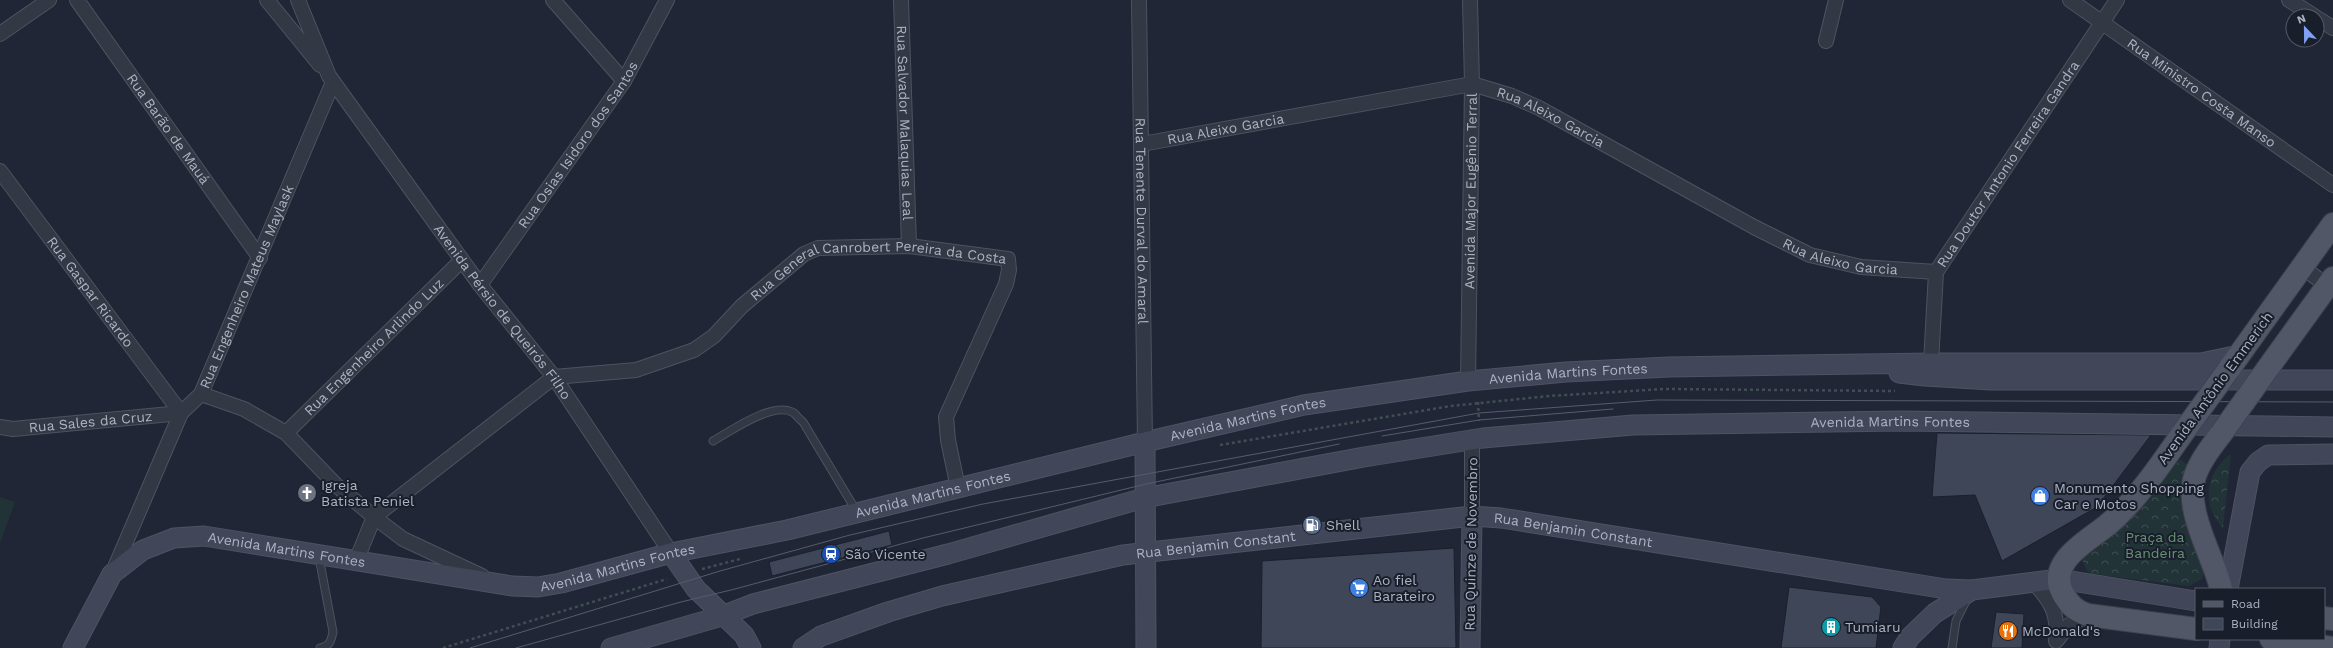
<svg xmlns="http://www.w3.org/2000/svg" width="2333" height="648" viewBox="0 0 2333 648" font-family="'Work Sans',sans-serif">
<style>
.forest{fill:url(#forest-crowns)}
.garden{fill:#223337}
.building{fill:#3e4658;stroke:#1a202c}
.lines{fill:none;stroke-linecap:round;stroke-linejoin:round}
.lane-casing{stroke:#4d5361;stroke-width:9}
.street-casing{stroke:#4d5361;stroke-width:16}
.secondary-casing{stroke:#4d5361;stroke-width:21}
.primary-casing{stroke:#3c424f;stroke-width:24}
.path{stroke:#3f4e53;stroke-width:2.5;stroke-dasharray:3 3;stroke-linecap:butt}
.lane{stroke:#333845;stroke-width:7}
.street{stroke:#333845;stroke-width:14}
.secondary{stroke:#414758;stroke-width:19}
.primary{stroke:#515766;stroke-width:22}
.tram{stroke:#555c6c;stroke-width:1}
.primary-bridge-casing{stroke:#3c424f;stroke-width:24;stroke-linecap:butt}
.primary-bridge{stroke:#515766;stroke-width:22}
.labels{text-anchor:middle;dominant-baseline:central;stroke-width:4;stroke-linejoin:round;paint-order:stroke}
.street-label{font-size:14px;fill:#adb3c3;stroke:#181e2a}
.poi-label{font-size:14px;fill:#adb3c3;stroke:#181e2a;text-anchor:start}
.park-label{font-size:14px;fill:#669274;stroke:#181e2a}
</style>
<defs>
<pattern id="forest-crowns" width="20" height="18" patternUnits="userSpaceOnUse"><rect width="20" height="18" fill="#223337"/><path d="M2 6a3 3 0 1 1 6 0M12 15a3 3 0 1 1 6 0" fill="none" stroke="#3f4e52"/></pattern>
</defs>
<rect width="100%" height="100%" fill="#202635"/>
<g class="forest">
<path d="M2231 454 2223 528C2201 505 2205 472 2231 454Z"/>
<polygon points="2180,459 2188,465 2204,570 2202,579 2189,586 2093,574 2087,571 2082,559 2084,554 2122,526 2137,512"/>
</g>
<polygon class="garden" points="0,497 15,502 0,543"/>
<g class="building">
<polygon points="1937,433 2151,435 2097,507 2002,561 1975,495 1932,497"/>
<polygon points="889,531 892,545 772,576 769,562"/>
<polygon points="1454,548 1456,648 1261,648 1262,561"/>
<polygon points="1789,587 1872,597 1881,607 1876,648 1781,648"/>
<polygon points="1996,612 2024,614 2022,648 1991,648"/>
</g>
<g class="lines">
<defs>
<g id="lane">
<path d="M713 441C731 431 774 400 794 413 797 416 800 420 803 422L857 512"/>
<path d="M319 557 333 632C331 641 330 646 320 648"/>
<polyline points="1952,648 1956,621 1967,599"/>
</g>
<g id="street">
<path id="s1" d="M77 0 260 258"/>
<polyline points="267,0 320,65"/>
<path id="s2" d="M298 0 329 76 480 285 554 377 671 553"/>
<polyline points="553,0 624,81"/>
<path id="s3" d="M901 0 909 246"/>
<path id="s4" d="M1139 0 1145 442"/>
<path id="s5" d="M2070 0 2333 185"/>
<polyline points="2289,0 2314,16"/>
<polyline points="2317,18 2333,28"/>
<polyline points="0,34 49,0"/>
<polyline points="1826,41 1836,0"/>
<path id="s6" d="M1142 144 1472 84 1512 96 1539 108 1754 227 1810 255 1861 267 1936 272"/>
<path id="s7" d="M0 171 181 413"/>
<polyline points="2302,267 2333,290"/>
<path id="s8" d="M480 285 624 81 667 0"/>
<path id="s9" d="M1931 363 1936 272 2117 0"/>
<path id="s10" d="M1468 381 1472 84 1470 0"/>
<polyline points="201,394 244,409 286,433 336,485 374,517 356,561"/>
<path id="s11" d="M0 427 13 429 181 413"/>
<path id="s12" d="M286 433 462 260"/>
<polyline points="1472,516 1472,439"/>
<path id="s13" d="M113 572 181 413 201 394 333 82"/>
<path id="s14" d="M482 576 403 539 374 517 554 377 636 370 694 350 714 336 742 306 804 254 818 248 909 246 1008 259 1009 270 1006 284 946 417 948 440 958 488"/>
<path d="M2033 582C2051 601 2059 614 2056 641"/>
<polyline points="2057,640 2069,625 2088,615"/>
</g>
<g id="secondary">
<polyline points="1899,373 1925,376 1991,380 2333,380"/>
<polyline points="1145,442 1146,648"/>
<polyline points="671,553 696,589 744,635 751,648"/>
<polyline points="2228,589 2250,472 2258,462 2268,455 2333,454"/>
<path id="s15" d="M73 648 112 574 143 550 174 538 204 536 512 586 538 587 561 583 671 553 787 530 1145 442 1304 405 1468 381 1566 372 1669 367 1931 363H2201L2239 355"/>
<path id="s16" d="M611 648 722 616 753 604 948 554 1144 498 1364 457 1483 438 1633 425 1901 421 2333 427"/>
<path id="s17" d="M803 648 821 636 888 612 942 596 1123 555 1472 516 1501 518 1946 589 1972 590"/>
<polyline points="1470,648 1472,516"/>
<polyline points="1903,648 1910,637 1935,613 1972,590 2059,579 2196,601"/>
<polyline points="2219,648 2220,639"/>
</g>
<g id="primary">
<polyline points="2268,368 2333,278"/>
<polyline points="2229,369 2333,224"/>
<path d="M2182 434C2165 458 2149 483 2128 505 2121 512 2114 520 2106 526 2086 542 2046 563 2063 594 2070 605 2075 611 2088 615L2196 629"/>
<path d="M2221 434C2211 447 2200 461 2195 476 2184 510 2213 555 2221 589"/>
<polyline points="2324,618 2333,619"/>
<polyline points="2271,639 2333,648"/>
</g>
</defs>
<use href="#lane" class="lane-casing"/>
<use href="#street" class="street-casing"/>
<use href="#secondary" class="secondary-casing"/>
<use href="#primary" class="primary-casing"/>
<g class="path">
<polyline points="1478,402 1479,421"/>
<polyline points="1220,445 1451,406 1549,396 1664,389 1895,391"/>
<polyline points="702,569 740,559"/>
<polyline points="443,648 667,579"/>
</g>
<use href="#lane" class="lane"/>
<use href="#street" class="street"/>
<use href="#secondary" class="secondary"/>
<use href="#primary" class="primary"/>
<g class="tram">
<polyline points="1382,436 1479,420 1613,409"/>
<polyline points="470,648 720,571 850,535 983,504 1479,413 1657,400 2333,402"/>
<polyline points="516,648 681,602 735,589 923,538 1146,484 1339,444"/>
</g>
<defs>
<g id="primary-bridge">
<polyline points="2182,434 2229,369"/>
<polyline points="2221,434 2268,368"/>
</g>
</defs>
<use href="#primary-bridge" class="primary-bridge-casing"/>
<use href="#primary-bridge" class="primary-bridge"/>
</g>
<defs>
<symbol id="church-disc" viewBox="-11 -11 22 22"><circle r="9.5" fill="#6b7280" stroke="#181e2a"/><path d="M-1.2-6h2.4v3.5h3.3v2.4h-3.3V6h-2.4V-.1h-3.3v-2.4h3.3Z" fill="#fff"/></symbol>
<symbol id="shop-disc" viewBox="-11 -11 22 22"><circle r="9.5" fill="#3f7fe0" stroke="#181e2a"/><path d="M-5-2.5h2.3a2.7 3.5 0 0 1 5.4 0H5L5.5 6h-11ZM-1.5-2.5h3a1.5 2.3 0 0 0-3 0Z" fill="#fff"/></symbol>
<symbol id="fuel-disc" viewBox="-11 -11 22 22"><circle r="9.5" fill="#5c6f8a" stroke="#181e2a"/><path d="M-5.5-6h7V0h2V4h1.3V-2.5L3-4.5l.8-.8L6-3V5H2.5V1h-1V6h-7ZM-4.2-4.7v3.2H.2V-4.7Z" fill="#fff"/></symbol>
<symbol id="station-disc" viewBox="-11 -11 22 22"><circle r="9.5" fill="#1a4fb4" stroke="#181e2a"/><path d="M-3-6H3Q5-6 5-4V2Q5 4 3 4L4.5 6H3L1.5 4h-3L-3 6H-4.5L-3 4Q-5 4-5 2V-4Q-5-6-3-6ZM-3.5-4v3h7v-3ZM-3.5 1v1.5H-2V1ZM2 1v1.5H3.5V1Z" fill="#fff"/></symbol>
<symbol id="supermarket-disc" viewBox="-11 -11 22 22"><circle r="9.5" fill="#3f7fe0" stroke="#181e2a"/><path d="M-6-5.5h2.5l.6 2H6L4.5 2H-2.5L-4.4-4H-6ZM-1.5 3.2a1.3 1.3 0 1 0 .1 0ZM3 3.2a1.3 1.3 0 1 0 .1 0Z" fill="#fff"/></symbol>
<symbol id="building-disc" viewBox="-11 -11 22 22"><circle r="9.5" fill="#0f9aa8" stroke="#181e2a"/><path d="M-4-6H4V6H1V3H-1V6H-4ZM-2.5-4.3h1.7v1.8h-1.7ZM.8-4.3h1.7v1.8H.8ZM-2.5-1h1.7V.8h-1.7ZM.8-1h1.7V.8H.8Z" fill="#fff"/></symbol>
<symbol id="restaurant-disc" viewBox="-11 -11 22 22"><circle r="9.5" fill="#e8710a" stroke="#181e2a"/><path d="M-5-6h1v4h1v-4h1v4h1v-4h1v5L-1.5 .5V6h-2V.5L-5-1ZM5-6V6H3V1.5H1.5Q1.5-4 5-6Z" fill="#fff"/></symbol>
</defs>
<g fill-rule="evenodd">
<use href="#church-disc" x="296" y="482" width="22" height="22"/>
<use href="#shop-disc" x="2029" y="485" width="22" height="22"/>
<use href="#fuel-disc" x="1301" y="514" width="22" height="22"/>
<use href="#station-disc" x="820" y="543" width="22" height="22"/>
<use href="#supermarket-disc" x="1348" y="577" width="22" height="22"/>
<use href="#building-disc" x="1820" y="616" width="22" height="22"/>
<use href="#restaurant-disc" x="1997" y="620" width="22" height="22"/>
</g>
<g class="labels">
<g class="street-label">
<text stroke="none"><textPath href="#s5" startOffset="161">Rua Ministro Costa Manso</textPath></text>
<text stroke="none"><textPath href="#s6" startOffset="421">Rua Aleixo Garcia</textPath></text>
<text stroke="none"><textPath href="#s3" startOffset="123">Rua Salvador Malaquias Leal</textPath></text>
<text stroke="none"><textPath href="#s1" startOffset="158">Rua Barão de Mauá</textPath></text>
<text stroke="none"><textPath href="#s6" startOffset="85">Rua Aleixo Garcia</textPath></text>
<text stroke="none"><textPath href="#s8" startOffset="171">Rua Osias Isidoro dos Santos</textPath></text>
<text stroke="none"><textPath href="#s9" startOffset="221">Rua Doutor Antonio Ferreira Gandra</textPath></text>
<text stroke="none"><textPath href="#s10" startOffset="190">Avenida Major Eugênio Terral</textPath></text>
<text stroke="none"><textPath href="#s4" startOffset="221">Rua Tenente Durval do Amaral</textPath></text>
<text stroke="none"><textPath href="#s6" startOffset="745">Rua Aleixo Garcia</textPath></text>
<text stroke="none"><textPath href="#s14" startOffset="710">Rua General Canrobert Pereira da Costa</textPath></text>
<text stroke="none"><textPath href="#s13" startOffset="317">Rua Engenheiro Mateus Maylask</textPath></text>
<text stroke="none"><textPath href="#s7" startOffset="151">Rua Gaspar Ricardo</textPath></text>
<text stroke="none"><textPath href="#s2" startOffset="375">Avenida Pérsio de Queirós Filho</textPath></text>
<text stroke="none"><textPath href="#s12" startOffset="123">Rua Engenheiro Arlindo Luz</textPath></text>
<text stroke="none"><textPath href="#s15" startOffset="1578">Avenida Martins Fontes</textPath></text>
<text transform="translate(2215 388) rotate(-54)">Avenida Antônio Emmerich</text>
<text stroke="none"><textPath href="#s15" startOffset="1254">Avenida Martins Fontes</textPath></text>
<text stroke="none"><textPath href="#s11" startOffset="91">Rua Sales da Cruz</textPath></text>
<text stroke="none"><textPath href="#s16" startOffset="1306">Avenida Martins Fontes</textPath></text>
<text stroke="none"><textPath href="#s15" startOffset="930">Avenida Martins Fontes</textPath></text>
<text stroke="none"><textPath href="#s17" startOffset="788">Rua Benjamin Constant</textPath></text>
<text stroke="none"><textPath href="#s17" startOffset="428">Rua Benjamin Constant</textPath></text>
<text transform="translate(1471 544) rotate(-89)">Rua Quinze de Novembro</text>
<text stroke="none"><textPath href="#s15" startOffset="270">Avenida Martins Fontes</textPath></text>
<text stroke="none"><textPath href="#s15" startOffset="606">Avenida Martins Fontes</textPath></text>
</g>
<g class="poi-label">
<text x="321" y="485">Igreja<tspan x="321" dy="16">Batista Peniel</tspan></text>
<text x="2054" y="488">Monumento Shopping<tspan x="2054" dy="16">Car e Motos</tspan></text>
<text x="1326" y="525">Shell</text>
<text x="845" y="554">São Vicente</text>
<text x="1373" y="580">Ao fiel<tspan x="1373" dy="16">Barateiro</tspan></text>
<text x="1845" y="627">Tumiaru</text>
<text x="2022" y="631">McDonald's</text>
</g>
<g class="park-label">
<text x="2155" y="537">Praça da<tspan x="2155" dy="16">Bandeira</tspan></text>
</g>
</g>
<rect x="2195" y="588" width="130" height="52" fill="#181e2a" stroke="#545a67"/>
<rect x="2203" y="601" width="20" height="6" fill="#515766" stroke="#545a67"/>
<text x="2231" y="608" font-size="12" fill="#adb3c3">Road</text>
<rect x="2203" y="618" width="20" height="12" fill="#3e4658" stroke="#545a67"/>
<text x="2231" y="628" font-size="12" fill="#adb3c3">Building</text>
<g transform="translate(2305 28) rotate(338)"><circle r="19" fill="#181e2a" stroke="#545a67"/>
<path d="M0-3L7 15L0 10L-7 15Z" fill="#80a0f4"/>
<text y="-6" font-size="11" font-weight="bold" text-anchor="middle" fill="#adb3c3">N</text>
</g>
</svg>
